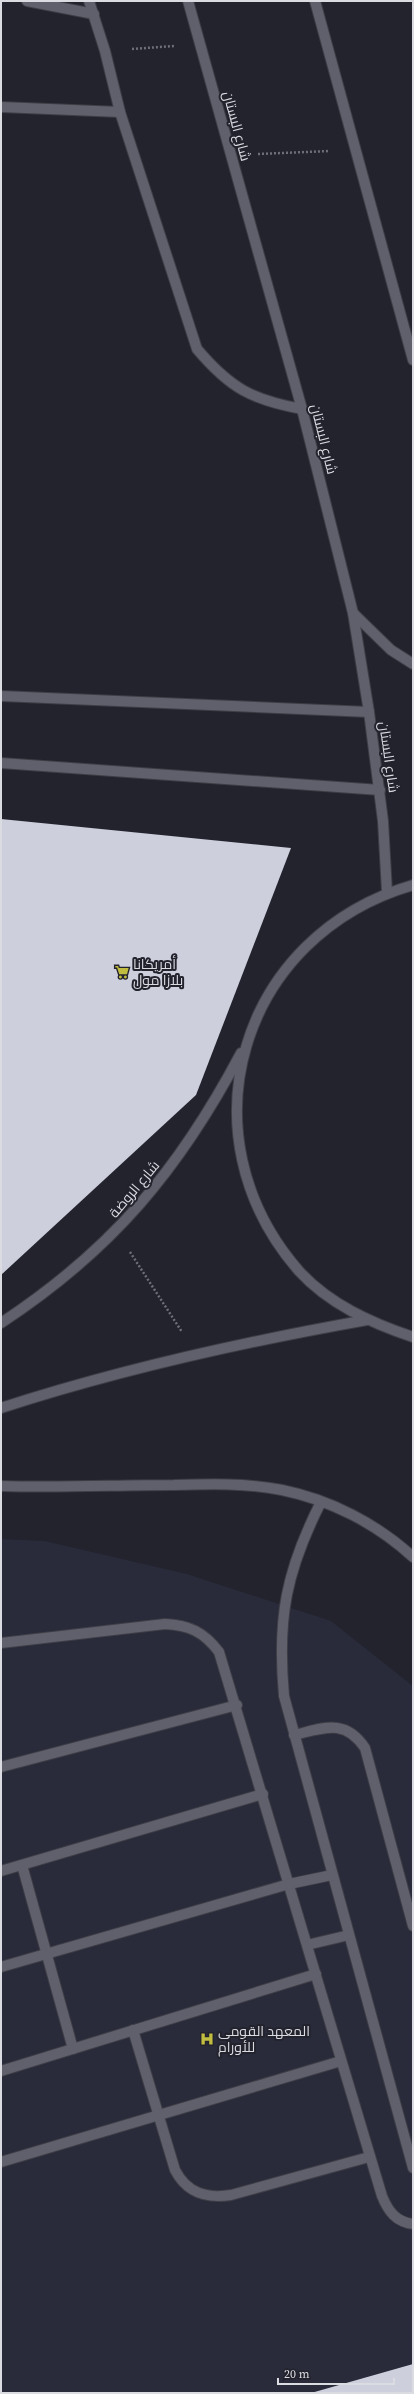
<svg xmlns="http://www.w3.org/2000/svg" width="414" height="2394" viewBox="0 0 414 2394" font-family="'Source Serif 4',Cairo,serif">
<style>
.built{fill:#292a3a}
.building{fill:#cdcfdc}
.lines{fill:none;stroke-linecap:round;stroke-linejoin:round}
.lane-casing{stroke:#3e3e46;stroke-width:12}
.street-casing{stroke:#3e3e46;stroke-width:12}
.secondary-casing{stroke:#3e3e46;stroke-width:12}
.path{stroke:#6e6f78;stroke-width:2.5;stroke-dasharray:2 2;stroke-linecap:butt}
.lane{stroke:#5f606c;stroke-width:10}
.street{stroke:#5f606c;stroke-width:10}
.secondary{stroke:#5f606c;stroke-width:10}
.labels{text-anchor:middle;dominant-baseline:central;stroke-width:4;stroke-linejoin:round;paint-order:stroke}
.street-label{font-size:14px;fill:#dbdce2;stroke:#22232d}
.poi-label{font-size:14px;fill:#dbdce2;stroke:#22232d;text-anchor:start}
</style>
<rect width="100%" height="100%" fill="#22232d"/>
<polygon class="built" points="1,1539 45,1541 187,1574 331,1621 413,1686 413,2393 1,2393"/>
<g class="building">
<polygon points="1,819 291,848 196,1095 1,1275"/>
<polygon points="413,2364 413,2393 311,2393"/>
</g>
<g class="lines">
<defs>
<g id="lane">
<polyline points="27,1 94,14"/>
<path d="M89 1 105 51 120 112 197 349C230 388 252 400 302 409"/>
<polyline points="1,107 120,112"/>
<polyline points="1,696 369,712"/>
<polyline points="1,763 380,790"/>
<path d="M321 1502C286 1571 277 1618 284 1696L413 2168"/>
<path d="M1 1643 165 1624C189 1625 204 1632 219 1652L382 2196C388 2211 396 2222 413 2224"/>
<path d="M294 1735C324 1728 345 1718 365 1748L413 1926"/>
<polyline points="1,1767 237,1705"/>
<polyline points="22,1865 73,2049"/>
<polyline points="1,1871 263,1794"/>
<polyline points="307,1945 349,1935"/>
<polyline points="1,1967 289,1884 332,1875"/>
<path d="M133 2030 175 2170C187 2193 206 2199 231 2195L369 2157"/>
<polyline points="1,2071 316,1974"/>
<polyline points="1,2162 341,2061"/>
</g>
<path id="street" d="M1 1486C58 1488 116 1485 174 1485 210 1484 247 1483 282 1490 331 1500 377 1524 413 1557"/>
<g id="secondary">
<polyline points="188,1 302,409 353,613 369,712 383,821 387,892"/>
<polyline points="315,1 413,360"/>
<polyline points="353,613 391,650 413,664"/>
<path d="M413 885C240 935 180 1135 299 1271 329 1304 371 1323 413 1337"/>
<path d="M1 1323C112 1250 179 1170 241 1053"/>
<path d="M1 1408C121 1369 243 1342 367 1320"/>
</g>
</defs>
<use href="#lane" class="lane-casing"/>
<use href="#street" class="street-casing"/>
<use href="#secondary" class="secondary-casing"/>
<g class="path">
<polyline points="132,49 174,46"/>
<polyline points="258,154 329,151"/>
<polyline points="130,1252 182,1332"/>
</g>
<use href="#lane" class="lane"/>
<use href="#street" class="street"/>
<use href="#secondary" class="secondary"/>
</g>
<defs>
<symbol id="supermarket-bare" viewBox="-9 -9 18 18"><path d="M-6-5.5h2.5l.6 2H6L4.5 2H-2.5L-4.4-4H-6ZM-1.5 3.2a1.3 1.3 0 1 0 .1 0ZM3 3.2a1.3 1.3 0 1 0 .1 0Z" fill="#c1bd40" stroke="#22232d" stroke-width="2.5" paint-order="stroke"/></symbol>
<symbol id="hospital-bare" viewBox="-9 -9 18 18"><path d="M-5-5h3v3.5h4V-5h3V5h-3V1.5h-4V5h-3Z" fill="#c1bd40" stroke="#22232d" stroke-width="2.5" paint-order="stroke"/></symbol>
</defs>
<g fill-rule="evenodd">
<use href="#supermarket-bare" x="112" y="962" width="20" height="20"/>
<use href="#hospital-bare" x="197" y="2029" width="20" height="20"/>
</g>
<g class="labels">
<g class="street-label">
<text transform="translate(237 126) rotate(75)">شارع البستان</text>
<text transform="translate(324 439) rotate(76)">شارع البستان</text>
<text transform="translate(389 757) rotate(82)">شارع البستان</text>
<text transform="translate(134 1189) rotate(-50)">شارع الروضة</text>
</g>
<g class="poi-label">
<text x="133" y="964">أمريكانا<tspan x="133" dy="16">بلازا مول</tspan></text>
<text x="218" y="2031">المعهد القومى<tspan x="218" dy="16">للأورام</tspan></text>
</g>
</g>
<rect width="414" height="2394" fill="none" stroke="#dbdce2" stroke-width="4"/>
<path d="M278 2378v6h116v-6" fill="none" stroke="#dbdce2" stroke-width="2"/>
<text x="284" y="2378" font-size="12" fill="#dbdce2" stroke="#22232d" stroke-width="3" paint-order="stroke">20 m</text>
</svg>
